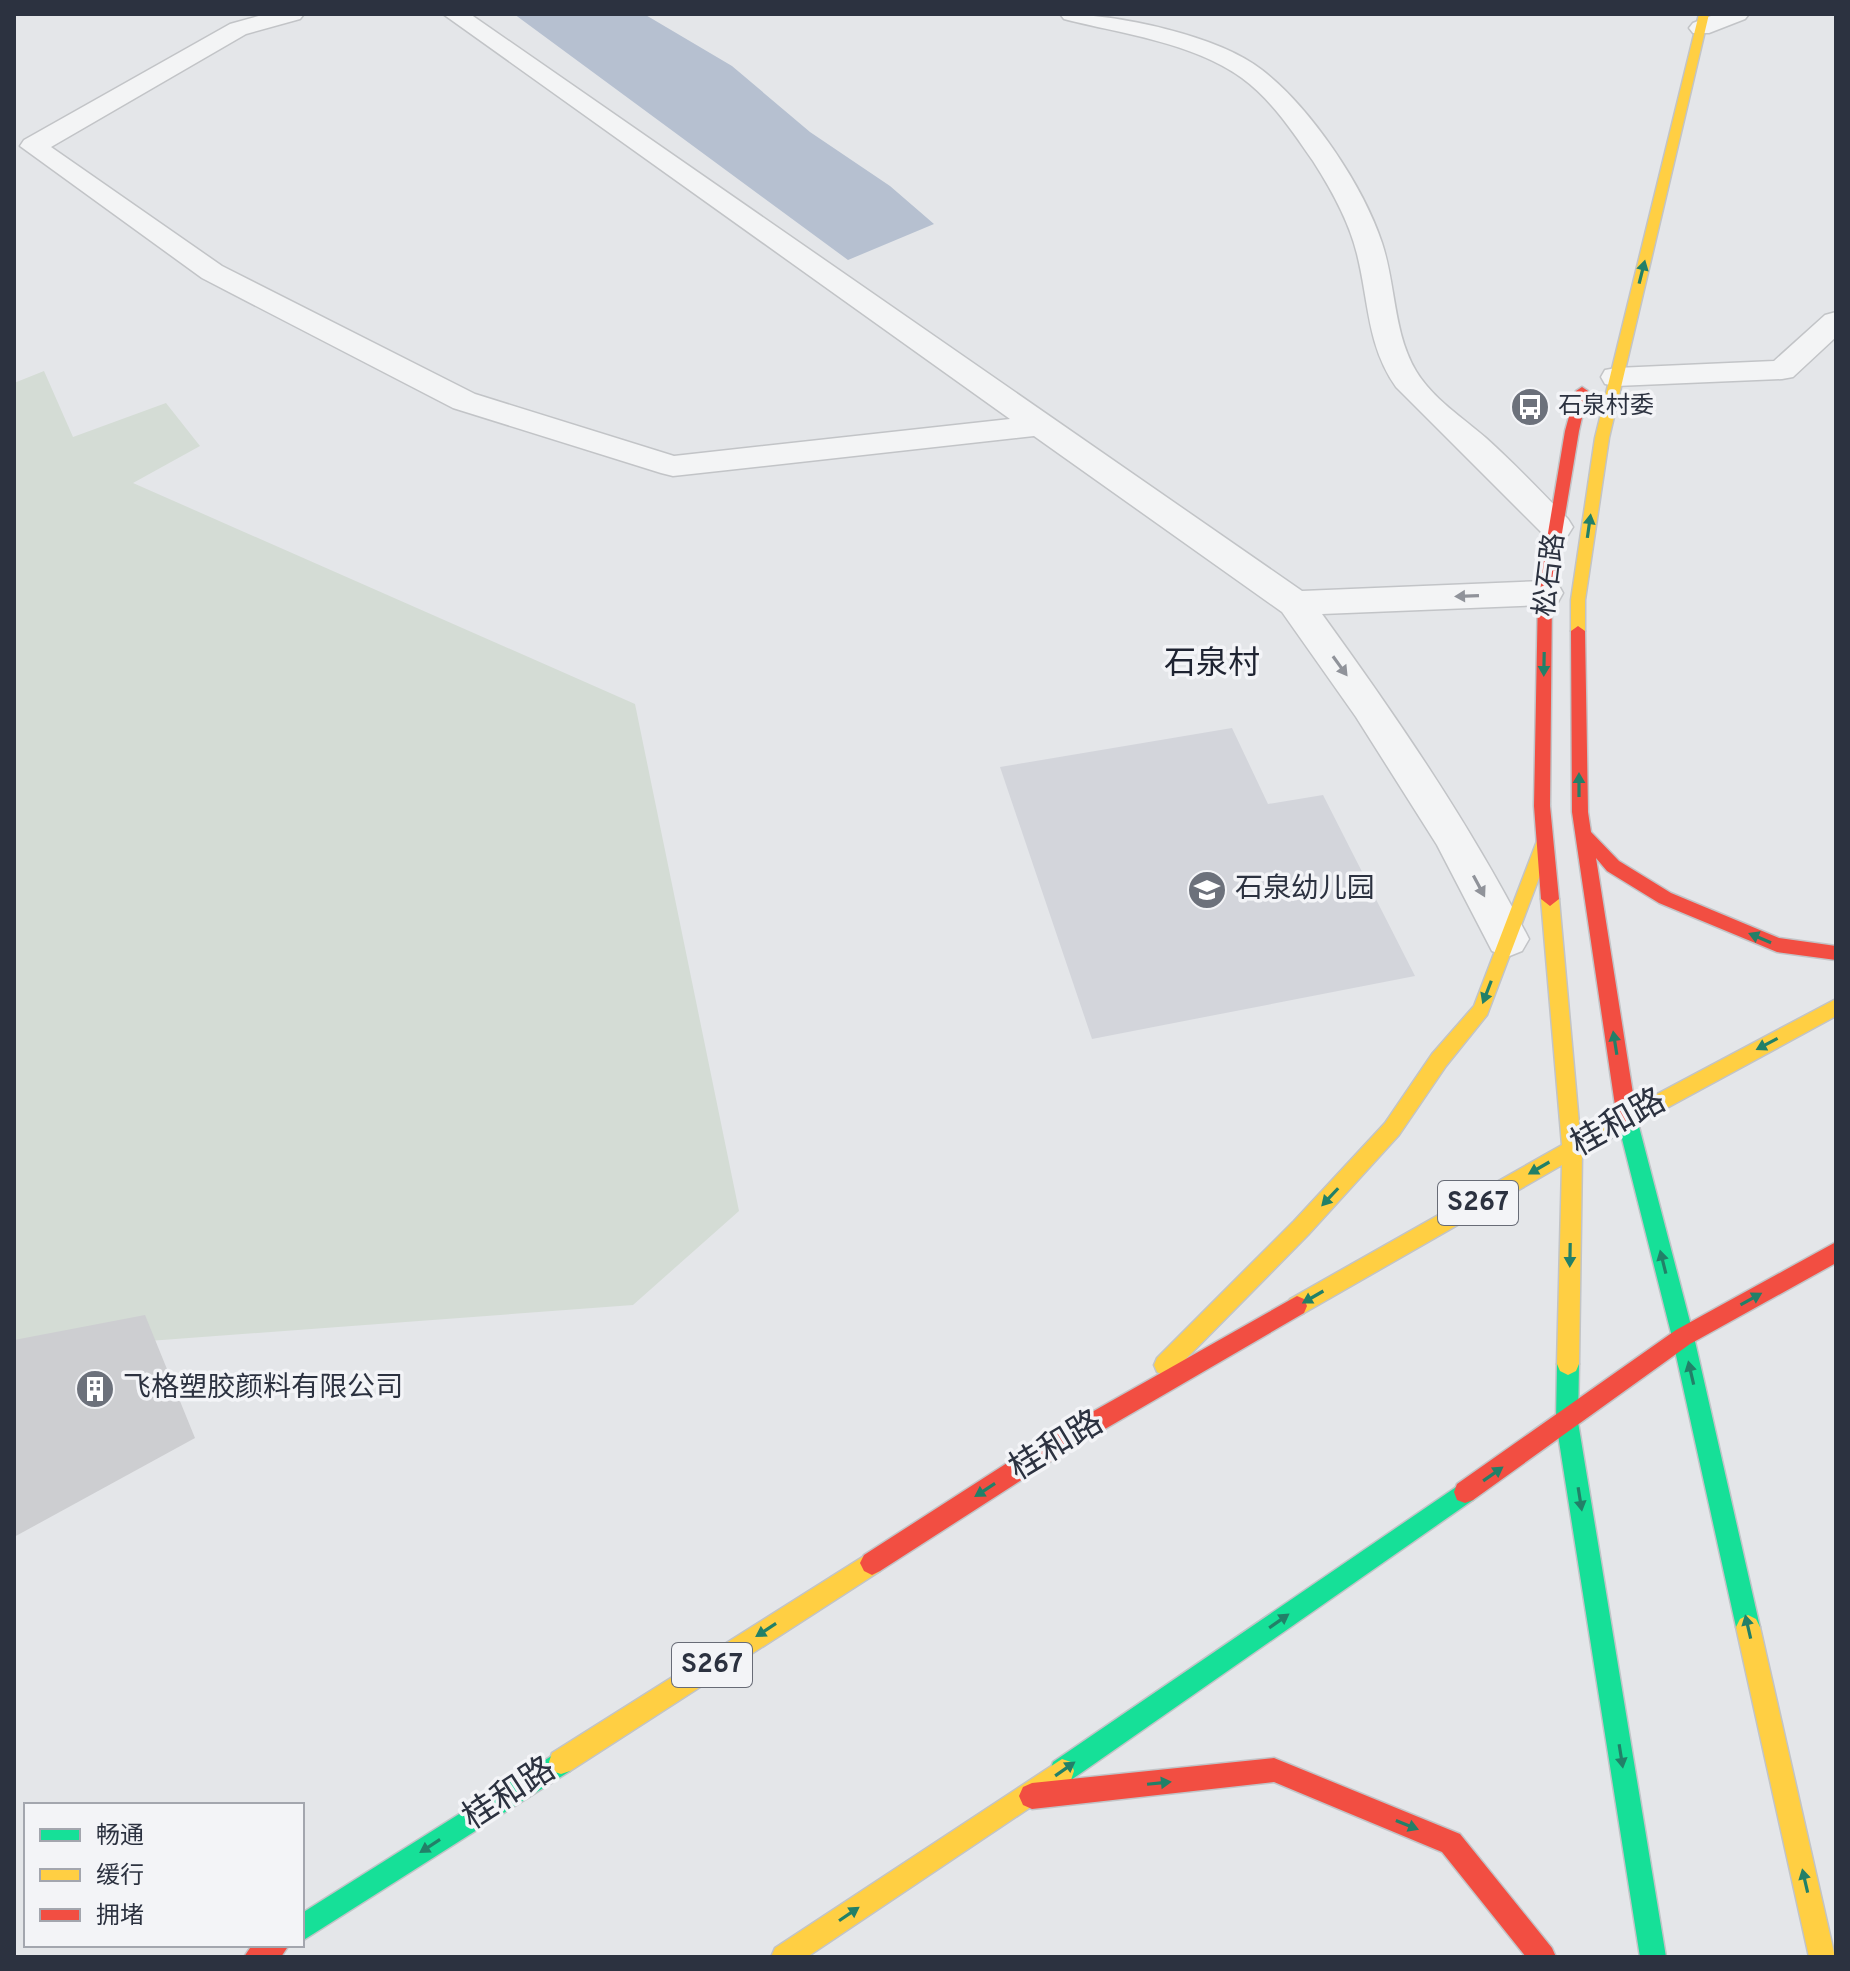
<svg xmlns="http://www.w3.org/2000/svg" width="1850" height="1971" viewBox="0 0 1850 1971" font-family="Overpass,'Noto Sans SC',sans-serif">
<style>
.built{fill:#d3d5db}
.green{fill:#d4dcd5}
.water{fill:#b6c0d0}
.building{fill:#cdced1}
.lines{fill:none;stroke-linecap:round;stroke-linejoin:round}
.street-casing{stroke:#c2c4c7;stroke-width:3}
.fast-casing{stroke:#c2c4c7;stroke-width:3}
.slow-casing{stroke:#c2c4c7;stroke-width:3}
.jam-casing{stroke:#c2c4c7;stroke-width:3}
.street{fill:#f3f4f5;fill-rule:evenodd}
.fast{fill:#16e098;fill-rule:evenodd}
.slow{fill:#ffcf43;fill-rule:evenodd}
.jam{fill:#f24e42;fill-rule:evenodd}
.oneway{fill:#228068}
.oneway2{fill:#90939a}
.labels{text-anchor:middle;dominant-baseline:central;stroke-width:7;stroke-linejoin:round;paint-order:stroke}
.far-poi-label{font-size:24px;fill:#2c3240;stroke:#f3f4f7;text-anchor:start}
.shield{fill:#f3f4f7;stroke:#686c77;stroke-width:2}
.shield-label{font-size:26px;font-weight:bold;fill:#2c3240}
.street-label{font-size:28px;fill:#2c3240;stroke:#f3f4f7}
.poi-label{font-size:28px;fill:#2c3240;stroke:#f3f4f7;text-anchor:start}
.quarter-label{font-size:32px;fill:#1e2331;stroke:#f3f4f7}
.near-street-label{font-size:34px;fill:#2c3240;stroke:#f3f4f7}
</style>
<rect width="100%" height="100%" fill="#e4e6e9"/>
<polygon class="built" points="1232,728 1268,804 1323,795 1415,976 1092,1039 1000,767"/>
<polygon class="green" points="44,371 73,437 166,403 200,446 133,483 635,704 739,1211 633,1305 14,1351 14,383"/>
<polygon class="water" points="514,14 644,14 732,66 810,132 890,186 934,224 848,260"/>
<polygon class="building" points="145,1315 195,1438 14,1537 14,1340"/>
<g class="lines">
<defs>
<g id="street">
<path d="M266 14H304L300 19 246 34 51 147 222 266 475 394 674 456 1010 419 443 14H470L1302 591 1545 581 1558 584 1563 593 1558 602 1545 605 1322 614C1398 719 1470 824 1529 939L1522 951 1507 957 1492 951 1437 845 1356 717 1282 612 1034 436 673 476 661 473 453 408 202 278 20 146 24 140 230 24Z"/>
<path d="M1060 14C1116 14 1218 35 1262 70 1310 107 1363 185 1382 243 1396 285 1393 332 1416 371 1433 399 1462 417 1486 438 1515 464 1541 492 1568 519L1573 527 1568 535 1556 538 1544 535 1396 387C1367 346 1369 302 1357 254 1349 221 1331 189 1313 161 1293 132 1271 99 1242 78 1192 42 1122 34 1064 19Z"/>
<polygon points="1716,14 1749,14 1745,19 1709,33 1693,33 1689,28 1693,23"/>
<polygon points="1836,312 1836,337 1793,377 1782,379 1616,386 1605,384 1601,377 1605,370 1616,368 1774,361 1825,315"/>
</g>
<g id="fast">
<polygon points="1627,1110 1634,1113 1637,1119 1694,1337 1760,1627 1756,1635 1748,1639 1740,1635 1736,1627 1672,1337 1617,1119 1620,1113"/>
<polygon points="1568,1353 1576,1357 1579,1364 1578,1422 1666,1957 1640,1957 1556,1422 1557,1364 1560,1357"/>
<polygon points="1465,1481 1473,1484 1476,1492 1473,1500 1071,1780 1062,1783 1053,1780 1050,1771 1053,1762"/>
<polygon points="561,1750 570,1753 573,1762 570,1771 302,1941 302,1913"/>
</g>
<g id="slow">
<polygon points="1699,14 1709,14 1609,438 1585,600 1585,631 1578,636 1571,631 1571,600 1595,438"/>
<polygon points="1545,834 1553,841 1487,1015 1446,1066 1399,1135 1308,1235 1173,1372 1165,1376 1157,1372 1154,1365 1157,1358 1294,1221 1385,1123 1432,1054 1474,1006 1537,841"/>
<polygon points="1550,892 1559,899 1580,1135 1836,999 1836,1016 1582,1154 1579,1364 1576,1371 1568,1375 1560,1371 1557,1364 1562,1165 1304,1313 1297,1316 1290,1313 1287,1306 1290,1299 1562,1145 1541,899"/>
<polygon points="872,1551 880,1555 884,1563 880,1571 570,1771 561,1774 552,1771 549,1762 552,1753"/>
<polygon points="1748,1615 1756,1619 1760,1627 1835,1957 1809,1957 1736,1627 1740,1619"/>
<polygon points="1062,1759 1071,1762 1074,1771 1071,1780 807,1957 771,1957 775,1948"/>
</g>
<g id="jam">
<polygon points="1582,387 1588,391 1579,431 1552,593 1550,806 1559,899 1550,906 1541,899 1534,806 1538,593 1565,431 1576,391"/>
<polygon points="1578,626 1585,631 1588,812 1591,832 1619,861 1671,893 1779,938 1836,946 1836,960 1777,952 1659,903 1607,871 1596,858 1637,1119 1634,1125 1627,1128 1620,1125 1617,1119 1572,812 1571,631"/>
<polygon points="1836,1242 1836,1263 1690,1344 1473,1500 1465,1503 1457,1500 1454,1492 1457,1484 1676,1330"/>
<polygon points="1297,1296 1304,1299 1307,1306 1304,1313 1062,1454 880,1571 872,1575 864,1571 860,1563 864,1555 1046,1438"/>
<polygon points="1274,1758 1460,1834 1552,1948 1556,1957 1526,1957 1442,1852 1274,1782 1032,1809 1023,1805 1019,1796 1023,1787 1032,1783"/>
<polygon points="252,1945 289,1945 281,1957 244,1957"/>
</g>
</defs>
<use href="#street" class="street-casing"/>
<use href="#fast" class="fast-casing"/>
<use href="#slow" class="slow-casing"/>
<use href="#jam" class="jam-casing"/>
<use href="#street" class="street"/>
<use href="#fast" class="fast"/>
<use href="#slow" class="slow"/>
<use href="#jam" class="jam"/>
</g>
<defs><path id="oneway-solid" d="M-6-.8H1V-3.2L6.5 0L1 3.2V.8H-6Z" transform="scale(2)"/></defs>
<g class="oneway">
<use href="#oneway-solid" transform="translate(1642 272) rotate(-76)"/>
<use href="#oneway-solid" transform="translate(1589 526) rotate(-82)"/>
<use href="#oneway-solid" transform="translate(1544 664) rotate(91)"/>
<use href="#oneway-solid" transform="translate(1579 785) rotate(-90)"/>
<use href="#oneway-solid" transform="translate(1760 938) rotate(-157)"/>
<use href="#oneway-solid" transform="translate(1487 992) rotate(111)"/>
<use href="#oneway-solid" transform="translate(1615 1043) rotate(-99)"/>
<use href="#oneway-solid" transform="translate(1767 1044) rotate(152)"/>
<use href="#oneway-solid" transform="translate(1539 1168) rotate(150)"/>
<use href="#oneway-solid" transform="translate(1330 1197) rotate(133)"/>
<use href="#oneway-solid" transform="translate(1570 1255) rotate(91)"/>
<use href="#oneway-solid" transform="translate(1663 1262) rotate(-104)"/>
<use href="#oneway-solid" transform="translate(1313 1297) rotate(150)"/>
<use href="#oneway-solid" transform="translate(1751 1299) rotate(-29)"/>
<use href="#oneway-solid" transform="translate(1691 1373) rotate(-103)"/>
<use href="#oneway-solid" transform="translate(1493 1474) rotate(-35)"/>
<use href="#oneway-solid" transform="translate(985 1490) rotate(147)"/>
<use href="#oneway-solid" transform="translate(1580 1499) rotate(81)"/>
<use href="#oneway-solid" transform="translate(1279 1621) rotate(-35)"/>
<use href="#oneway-solid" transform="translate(1748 1627) rotate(-103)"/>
<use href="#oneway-solid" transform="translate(766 1630) rotate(147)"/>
<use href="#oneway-solid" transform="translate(1621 1756) rotate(81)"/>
<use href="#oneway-solid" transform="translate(1065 1769) rotate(-35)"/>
<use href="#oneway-solid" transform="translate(1159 1783) rotate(-6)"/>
<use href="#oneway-solid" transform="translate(1407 1825) rotate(22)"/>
<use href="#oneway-solid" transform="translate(430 1846) rotate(147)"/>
<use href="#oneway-solid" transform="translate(1805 1881) rotate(-103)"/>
<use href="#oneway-solid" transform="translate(849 1914) rotate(-34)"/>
</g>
<g class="oneway2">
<use href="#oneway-solid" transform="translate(1467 596) rotate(178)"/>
<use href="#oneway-solid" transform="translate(1340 666) rotate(54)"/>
<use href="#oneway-solid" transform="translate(1479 886) rotate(62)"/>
</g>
<defs>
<symbol id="bus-disc" viewBox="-11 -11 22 22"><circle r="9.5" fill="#6c717b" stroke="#f3f4f7"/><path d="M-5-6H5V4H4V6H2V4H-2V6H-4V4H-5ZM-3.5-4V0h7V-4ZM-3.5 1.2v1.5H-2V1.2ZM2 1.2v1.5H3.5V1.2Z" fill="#fff"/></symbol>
<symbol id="school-disc" viewBox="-11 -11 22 22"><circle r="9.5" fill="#6c717b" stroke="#f3f4f7"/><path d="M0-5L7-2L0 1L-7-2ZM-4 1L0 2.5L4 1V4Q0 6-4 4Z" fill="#fff"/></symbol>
<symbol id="building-disc" viewBox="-11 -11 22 22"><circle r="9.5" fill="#6c717b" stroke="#f3f4f7"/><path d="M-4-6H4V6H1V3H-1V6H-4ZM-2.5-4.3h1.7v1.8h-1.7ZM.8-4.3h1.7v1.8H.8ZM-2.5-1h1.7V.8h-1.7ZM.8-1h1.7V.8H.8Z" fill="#fff"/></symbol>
</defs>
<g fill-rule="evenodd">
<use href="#bus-disc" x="1508" y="385" width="44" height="44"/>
<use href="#school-disc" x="1185" y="868" width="44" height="44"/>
<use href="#building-disc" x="73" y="1367" width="44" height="44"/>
</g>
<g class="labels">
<g class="far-poi-label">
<text x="1558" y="407">石泉村委</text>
</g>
<g class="shield">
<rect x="1438" y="1181" width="80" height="44" rx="6"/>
<rect x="672" y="1643" width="80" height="44" rx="6"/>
</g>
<g class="shield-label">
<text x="1478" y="1203">S267</text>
<text x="712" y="1665">S267</text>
</g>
<g class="street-label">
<text transform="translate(1551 575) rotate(-83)">松石路</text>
</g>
<g class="poi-label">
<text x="1235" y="890">石泉幼儿园</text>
<text x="123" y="1389">飞格塑胶颜料有限公司</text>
</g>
<g class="quarter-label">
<text x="1212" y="665">石泉村</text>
</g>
<g class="near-street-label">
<text transform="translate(1619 1124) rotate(-29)">桂和路</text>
<text transform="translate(1057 1447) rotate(-31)">桂和路</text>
<text transform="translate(510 1795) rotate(-33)">桂和路</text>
</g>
</g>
<rect width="1850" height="1971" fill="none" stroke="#2c3240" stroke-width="32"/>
<rect x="24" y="1803" width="280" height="144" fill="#f3f4f7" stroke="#a3a6ae" stroke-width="2"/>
<rect x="40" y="1829" width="40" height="12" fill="#16e098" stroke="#a3a6ae" stroke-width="2"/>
<text x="96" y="1843" font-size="24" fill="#2c3240">畅通</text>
<rect x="40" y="1869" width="40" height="12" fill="#ffcf43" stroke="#a3a6ae" stroke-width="2"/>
<text x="96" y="1883" font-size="24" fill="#2c3240">缓行</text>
<rect x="40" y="1909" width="40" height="12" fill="#f24e42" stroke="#a3a6ae" stroke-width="2"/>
<text x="96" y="1923" font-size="24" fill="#2c3240">拥堵</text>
</svg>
